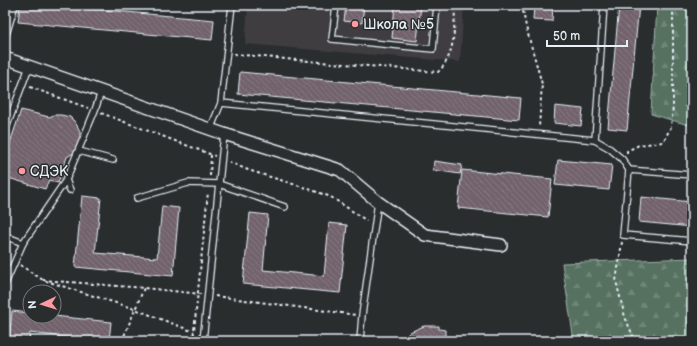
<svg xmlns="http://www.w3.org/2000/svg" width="697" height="346" viewBox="0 0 697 346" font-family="'Balsamiq Sans',sans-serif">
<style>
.built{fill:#403d41}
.forest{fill:url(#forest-firs);stroke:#9fb1ac}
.building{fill:url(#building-back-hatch);stroke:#e8f1f8}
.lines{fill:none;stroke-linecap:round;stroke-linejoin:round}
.lane-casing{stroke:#e8f1f8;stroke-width:8}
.street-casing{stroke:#e8f1f8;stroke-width:14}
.path{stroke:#e8f1f8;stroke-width:2;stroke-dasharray:3 3;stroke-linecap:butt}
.lane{stroke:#2a2d2e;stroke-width:5.5}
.street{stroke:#2a2d2e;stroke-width:11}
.poi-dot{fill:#ff9aa2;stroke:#2a2d2e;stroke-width:1.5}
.labels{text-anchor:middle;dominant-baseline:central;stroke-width:3;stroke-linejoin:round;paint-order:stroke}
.poi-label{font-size:14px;fill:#e8f1f8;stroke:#2a2d2e;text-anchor:start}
</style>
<defs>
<pattern id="forest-firs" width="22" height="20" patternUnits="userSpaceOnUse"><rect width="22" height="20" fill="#567160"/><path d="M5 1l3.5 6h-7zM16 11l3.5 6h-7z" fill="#6e8678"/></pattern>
<pattern id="building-back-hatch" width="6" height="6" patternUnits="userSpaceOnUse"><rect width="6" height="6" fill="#72626c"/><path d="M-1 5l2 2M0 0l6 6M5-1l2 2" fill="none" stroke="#867982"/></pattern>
</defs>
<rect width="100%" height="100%" fill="#2a2d2e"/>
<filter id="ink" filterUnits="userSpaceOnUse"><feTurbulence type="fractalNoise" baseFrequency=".025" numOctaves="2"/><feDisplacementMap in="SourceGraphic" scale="8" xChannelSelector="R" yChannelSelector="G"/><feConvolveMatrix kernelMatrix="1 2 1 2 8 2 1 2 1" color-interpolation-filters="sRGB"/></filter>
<g filter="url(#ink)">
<polygon class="built" points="248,5 464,5 460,62 245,44"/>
<g class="forest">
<polygon points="657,5 692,5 692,126 651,114"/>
<polygon points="692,258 692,341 574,341 562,263"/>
</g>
<g class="building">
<polygon points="20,5 49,5 214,20 212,40 18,22"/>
<polygon points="346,5 364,5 362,23 344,21"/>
<polygon points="395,5 421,5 417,41 392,38"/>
<polygon points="534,5 553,5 552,21 533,20"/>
<polygon points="619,5 639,5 627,130 608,128"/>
<polygon points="240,72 521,98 519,120 238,94"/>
<polygon points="555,106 583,109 581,126 554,123"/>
<polygon points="21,110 49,117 54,115 61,115 70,117 75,122 80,131 80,141 75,152 67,157 58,183 49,180 45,189 5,177 5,158"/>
<polygon points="558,160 612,165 609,190 555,185"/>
<polygon points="434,161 462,165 460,174 433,170"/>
<polygon points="462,170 552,179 548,217 458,208"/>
<polygon points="82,196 101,198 95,253 157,258 162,206 179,208 173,276 75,267"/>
<polygon points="641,197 692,202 692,227 639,222"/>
<polygon points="250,213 268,215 263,270 324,276 329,223 347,225 340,293 243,284"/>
<polygon points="12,311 30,313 30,316 54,316 111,322 109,341 91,341 91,340 30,333 29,341 9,341"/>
<polygon points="424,326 439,326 439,329 445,330 445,341 401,341 410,332"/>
</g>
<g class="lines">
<defs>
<g id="lane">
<polyline points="336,5 332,39 433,49 437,5"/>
<polyline points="5,38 15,5"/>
<polyline points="221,103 595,140 609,148 622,159 629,170 623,235 692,241"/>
<polyline points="210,130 221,103 232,5"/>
<polyline points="5,131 29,67"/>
<polyline points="595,140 604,5"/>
<polyline points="79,151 113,160"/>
<polyline points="629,170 692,175"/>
<polyline points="66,180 70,190"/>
<polyline points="137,198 188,183 219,184 285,207"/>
<polyline points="5,236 23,243"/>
<polyline points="5,284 23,243 66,180 95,110 101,92"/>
<polyline points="203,341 224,134"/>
<polyline points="360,341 362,315 378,202"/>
</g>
<polyline id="street" points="5,58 224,134 340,170 378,202 425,235 501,245"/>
</defs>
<use href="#lane" class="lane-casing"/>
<use href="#street" class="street-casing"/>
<g class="path">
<polyline points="522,5 526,27 542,84 539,127"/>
<path d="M234 54 286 59 438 72C456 55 454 28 455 5"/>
<polyline points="5,78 15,82"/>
<polyline points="30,87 88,108"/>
<polyline points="101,113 215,156"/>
<polyline points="627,153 627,151 639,145 663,142 671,127 673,106 673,5"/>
<polyline points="229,162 248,170 306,188 331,197 367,221"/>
<polyline points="210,176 211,155"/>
<polyline points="622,242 616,281 625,317 635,341"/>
<polyline points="20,265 43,280 135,309 194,332"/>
<polyline points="43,280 144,288 201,294"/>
<polyline points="215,296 356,315"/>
<polyline points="122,341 144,288"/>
<polyline points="193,341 208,192"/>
</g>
<use href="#lane" class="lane"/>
<use href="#street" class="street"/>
</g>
</g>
<g class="poi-dot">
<circle cx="355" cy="24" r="4"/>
<circle cx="22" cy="171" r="4"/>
</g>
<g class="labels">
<g class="poi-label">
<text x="363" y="24">Школа №5</text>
<text x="30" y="171">СДЭК</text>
</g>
</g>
<rect width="697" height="346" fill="none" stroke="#2a2d2e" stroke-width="20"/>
<rect x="10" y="10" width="677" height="326" fill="none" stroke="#e8f1f8" stroke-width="1.5" filter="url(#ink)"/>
<g transform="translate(42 304) rotate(266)"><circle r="19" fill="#2a2d2e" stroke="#767b7f"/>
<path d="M0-3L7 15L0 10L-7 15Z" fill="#ff9aa2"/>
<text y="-6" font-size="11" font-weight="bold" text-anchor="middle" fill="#e8f1f8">N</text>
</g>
<path d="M547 40v6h80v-6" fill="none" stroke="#e8f1f8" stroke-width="2"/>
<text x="553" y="40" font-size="12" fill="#e8f1f8" stroke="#2a2d2e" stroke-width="3" paint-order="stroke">50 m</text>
</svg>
